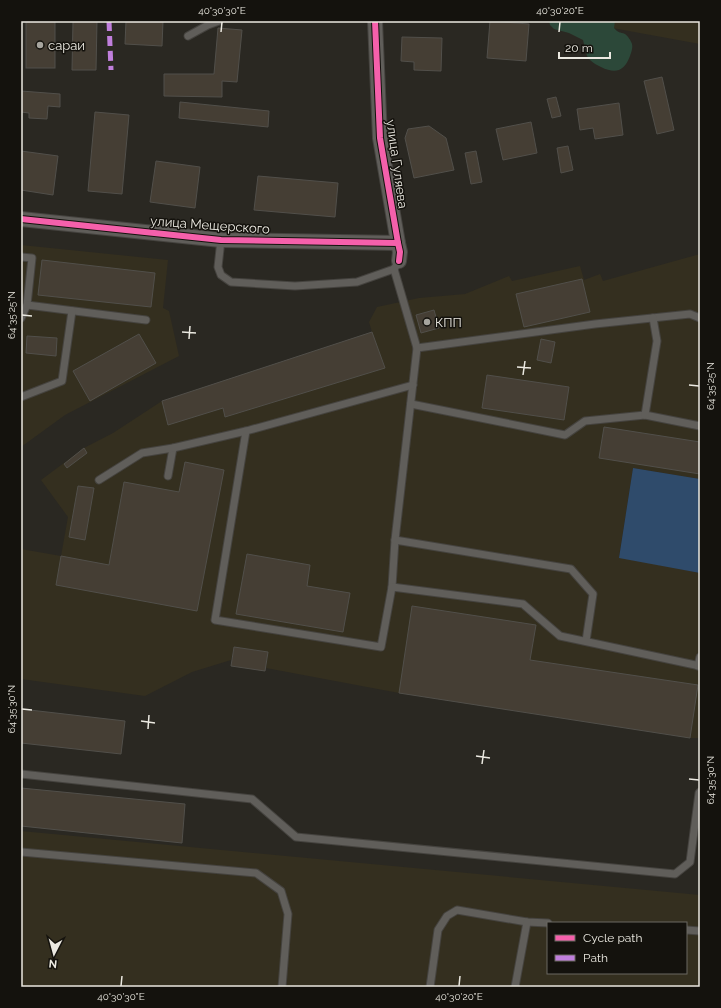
<svg xmlns="http://www.w3.org/2000/svg" width="721" height="1008" viewBox="0 0 721 1008" font-family="Raleway,sans-serif">
<style>
.built{fill:#342f1f;fill-rule:evenodd}
.green{fill:#2c4839}
.water{fill:#2f4b6b}
.building{fill:#453e34;stroke:#514f4a}
.lines{fill:none;stroke-linecap:round;stroke-linejoin:round}
.service-casing{stroke:#45433f;stroke-width:9}
.minor-casing{stroke:#45433f;stroke-width:16}
.service{stroke:#605e5a;stroke-width:7}
.minor{stroke:#605e5a;stroke-width:14}
.quiet{stroke:#c07fdc;stroke-width:5;stroke-dasharray:10 5;stroke-linecap:butt}
.cycleway-casing{stroke:#14120d;stroke-width:8}
.cycleway{stroke:#f560ab;stroke-width:6}
.ticks{fill:none;stroke:#ebe9e1;stroke-width:1.5}
.poi-dot{fill:#a7a59e;stroke:#14120d;stroke-width:1.5}
.labels{text-anchor:middle;dominant-baseline:central;stroke-width:3;stroke-linejoin:round;paint-order:stroke}
.poi-label{font-size:13px;fill:#ebe9e1;stroke:#14120d;text-anchor:start}
.street-label{font-size:13px;fill:#ebe9e1;stroke:#14120d}
.neatline{fill:none;stroke:#ebe9e1;stroke-width:1.5}
.ticks-label{font-size:10px;text-anchor:middle;fill:#ebe9e1}
</style>
<rect width="100%" height="100%" fill="#2a2822"/>
<g class="built">
<polygon points="574,21 700,21 700,44"/>
<polygon points="21,245 168,260 163,308 169,311 179,356 65,415 21,447"/>
<polygon points="700,254 700,479 633,468 619,557 700,573 700,738 690,738 399,693 266,668 268,652 234,647 231,660 192,672 145,696 21,679 21,549 61,556 68,517 41,480 84,448 113,433 162,401 372,332 369,322 377,307 419,298 465,294 509,276 512,281 580,266 584,280 600,274 603,281"/>
<path d="M21 831 700 895V987H21ZM548 923H686V973H548Z"/>
</g>
<path class="green" d="M549 21H615L614 28C618 33 620 32 625 34 628 36 631 41 632 44 633 48 631 53 630 56 624 72 615 74 601 67 597 65 593 63 590 60 585 55 585 47 583 40L569 33 554 29 550 25Z"/>
<polygon class="water" points="633,468 700,479 700,573 619,558"/>
<g class="building">
<rect x="26" y="21" width="29" height="47"/>
<polygon points="73,21 97,21 96,70 72,70"/>
<polygon points="126,21 163,21 162,46 125,44"/>
<polygon points="490,21 529,24 526,61 487,58"/>
<polygon points="218,28 242,30 237,82 222,81 222,97 164,96 164,74 214,74"/>
<polygon points="402,37 442,38 441,71 414,70 414,62 401,61"/>
<polygon points="662,77 674,130 657,134 644,81"/>
<polygon points="21,91 60,94 60,107 48,106 47,119 29,118 29,113 21,112"/>
<polygon points="556,97 561,116 552,118 547,99"/>
<polygon points="180,102 269,111 268,127 179,118"/>
<polygon points="619,103 623,135 595,139 593,128 580,130 577,109"/>
<polygon points="95,112 129,115 122,194 88,191"/>
<polygon points="531,122 537,153 503,160 496,129"/>
<polygon points="429,126 446,138 454,170 414,178 405,138 408,129"/>
<polygon points="568,146 573,170 561,173 557,148"/>
<polygon points="21,151 58,156 53,195 21,190"/>
<polygon points="476,151 482,182 471,184 465,153"/>
<polygon points="156,161 200,167 195,208 150,202"/>
<polygon points="258,176 338,183 335,217 254,210"/>
<polygon points="42,260 155,273 151,307 38,295"/>
<polygon points="582,279 590,312 524,327 516,294"/>
<polygon points="434,310 439,328 421,333 416,315"/>
<polygon points="372,332 385,368 225,417 223,408 168,425 162,401"/>
<polygon points="139,334 156,363 90,401 73,371"/>
<polygon points="27,336 57,338 56,356 26,353"/>
<polygon points="541,339 555,342 551,363 537,360"/>
<polygon points="487,375 569,387 564,420 482,408"/>
<polygon points="604,427 700,442 700,474 599,458"/>
<polygon points="84,448 87,453 67,468 64,464"/>
<polygon points="185,462 224,470 197,611 56,585 61,556 109,565 124,482 179,492"/>
<polygon points="78,486 94,488 85,540 69,537"/>
<polygon points="247,554 310,565 307,586 350,593 343,632 236,614"/>
<polygon points="412,606 536,625 530,660 698,685 690,738 399,693"/>
<polygon points="234,647 268,652 265,671 231,666"/>
<polygon points="21,709 125,721 121,754 21,743"/>
<polygon points="21,788 185,804 182,843 21,826"/>
</g>
<g class="lines">
<defs>
<g id="service">
<polyline points="188,36 208,25 219,21"/>
<polyline points="221,240 218,267 221,275 231,282 295,286 357,282 394,269 396,266"/>
<polyline points="21,257 32,258 27,305 21,318"/>
<polyline points="27,305 146,320"/>
<polyline points="417,348 595,324 690,314 700,318"/>
<polyline points="21,397 62,381 72,311"/>
<polyline points="411,404 565,435 585,421 645,415 700,426"/>
<polyline points="645,415 657,341 653,318"/>
<polyline points="246,431 215,620 381,647 392,587 395,540 417,348 394,269"/>
<polyline points="168,476 173,448"/>
<polyline points="99,480 142,453 173,448 246,431 413,385"/>
<polyline points="395,540 571,569 593,594 586,641"/>
<polyline points="392,587 523,604 560,636 700,666"/>
<polyline points="698,666 700,657"/>
<polyline points="21,774 252,799 296,837 675,874 690,862 699,793 700,792"/>
<polyline points="21,852 256,873 281,891 288,914 282,987"/>
<polyline points="686,930 700,931"/>
<polyline points="430,987 438,930 447,916 457,910 527,922 548,923"/>
<polyline points="515,987 527,922"/>
</g>
<g id="minor">
<polyline points="375,21 380,138 398,243 400,252 399,261"/>
<polyline points="21,219 221,240 398,243"/>
</g>
</defs>
<use href="#service" class="service-casing"/>
<use href="#minor" class="minor-casing"/>
<use href="#service" class="service"/>
<use href="#minor" class="minor"/>
<polyline class="quiet" points="109,21 111,70"/>
<defs>
<g id="cycleway">
<polyline points="375,21 380,138 398,243 400,252 399,261"/>
<polyline points="21,219 221,240 398,243"/>
</g>
</defs>
<use href="#cycleway" class="cycleway-casing"/>
<use href="#cycleway" class="cycleway"/>
</g>
<path class="ticks" d="M221 32 222 22M559 32 560 22M22 315 32 316M182 332 196 333M189 339 190 326M517 367 531 368M523 375 525 361M689 385 699 386M22 709 32 710M141 721 155 723M148 729 149 715M476 756 490 758M482 764 484 750M689 779 699 780M121 986 122 976M459 986 460 976"/>
<g class="poi-dot">
<circle cx="40" cy="45" r="4"/>
<circle cx="427" cy="322" r="4"/>
</g>
<g class="labels">
<g class="poi-label">
<text x="48" y="45">сараи</text>
<text x="435" y="322">КПП</text>
</g>
<g class="street-label">
<text transform="translate(397 164) rotate(82)">улица Гуляева</text>
<text transform="translate(210 225) rotate(4)">улица Мещерского</text>
</g>
</g>
<rect width="721" height="1008" fill="none" stroke="#14120d" stroke-width="44"/>
<rect x="547" y="922" width="140" height="52" fill="#14120d" stroke="#6a6862"/>
<rect x="555" y="935" width="20" height="6" fill="#f560ab" stroke="#6a6862"/>
<text x="583" y="942" font-size="12" fill="#ebe9e1">Cycle path</text>
<rect x="555" y="955" width="20" height="6" fill="#c07fdc" stroke="#6a6862"/>
<text x="583" y="962" font-size="12" fill="#ebe9e1">Path</text>
<g transform="translate(54 954) rotate(186)" stroke="#14120d" stroke-width="3" paint-order="stroke">
<path d="M0-3L7 15L0 10L-7 15Z" fill="#ebe9e1"/>
<text y="-6" font-size="11" font-weight="bold" text-anchor="middle" fill="#ebe9e1">N</text>
</g>
<path d="M559 52v6h51v-6" fill="none" stroke="#ebe9e1" stroke-width="2"/>
<text x="565" y="52" font-size="12" fill="#ebe9e1" stroke="#14120d" stroke-width="3" paint-order="stroke">20 m</text>
<rect x="22" y="22" width="677" height="964" class="neatline"/>
<g class="ticks-label">
<text x="222" y="14">40°30'30"E</text>
<text x="560" y="14">40°30'20"E</text>
<text transform="translate(11 315) rotate(-90)" y="4">64°35'25"N</text>
<text transform="translate(710 386) rotate(-90)" y="4">64°35'25"N</text>
<text transform="translate(11 709) rotate(-90)" y="4">64°35'30"N</text>
<text transform="translate(710 780) rotate(-90)" y="4">64°35'30"N</text>
<text x="121" y="1000">40°30'30"E</text>
<text x="459" y="1000">40°30'20"E</text>
</g>
</svg>
